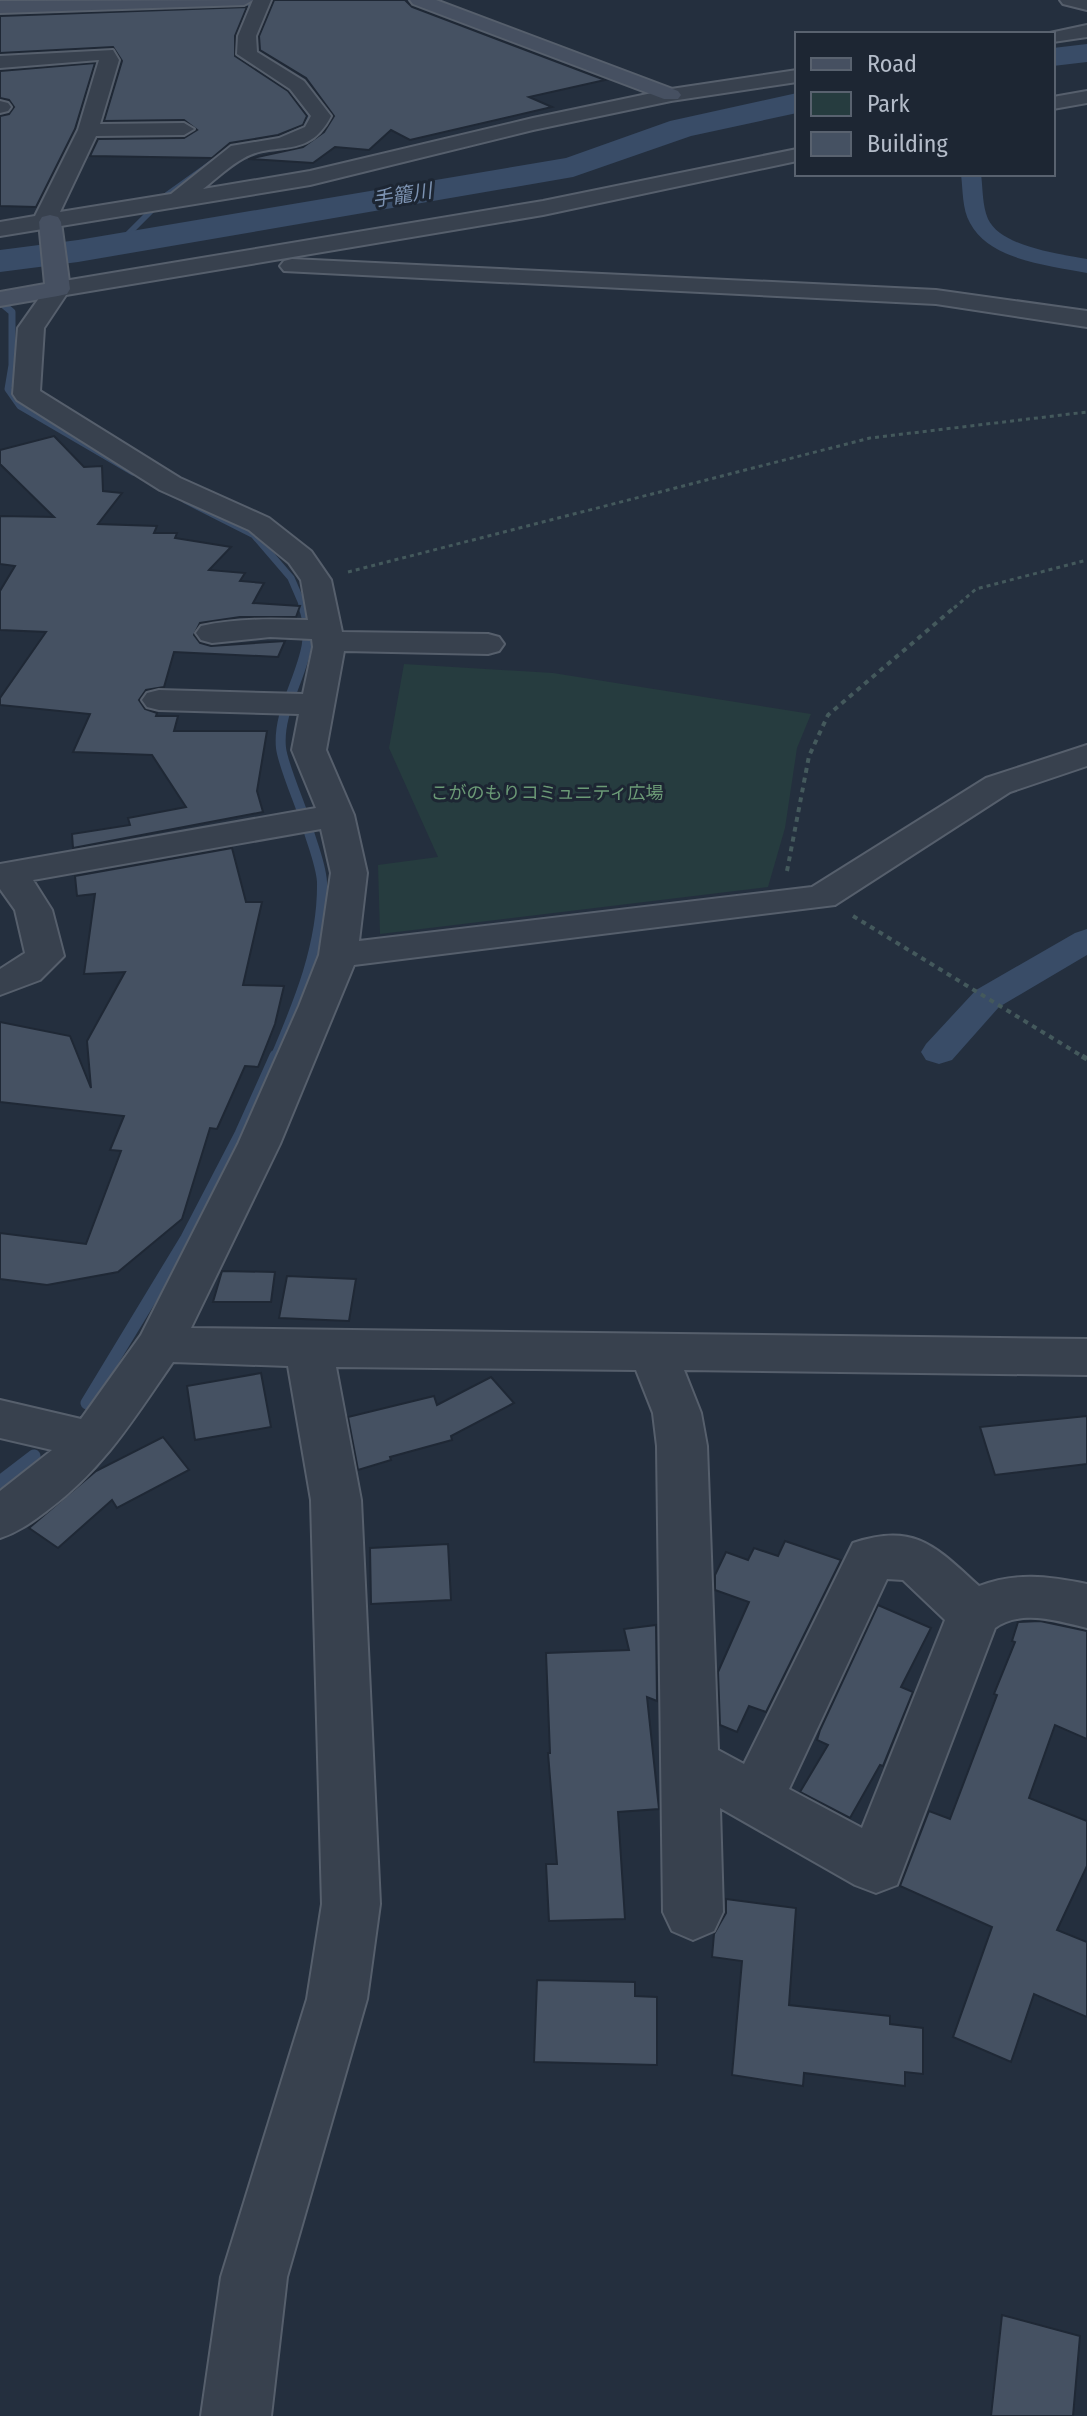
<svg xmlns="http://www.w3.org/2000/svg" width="1087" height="2416" viewBox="0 0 1087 2416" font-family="'Fira Sans Condensed','Noto Sans JP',sans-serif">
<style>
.green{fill:#263c3f}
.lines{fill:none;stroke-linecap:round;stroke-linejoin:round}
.stream-far3{stroke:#394c67;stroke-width:6}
.stream-far2{stroke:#394c67;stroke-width:7}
.stream-far1{stroke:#394c67;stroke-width:10}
.stream{stroke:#394c67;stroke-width:13}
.canal{fill:#394c67;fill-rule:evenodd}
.river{fill:#394c67;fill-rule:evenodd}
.building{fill:#455162;stroke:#1f2835;stroke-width:2}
.street-casing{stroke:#565f6c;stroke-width:4}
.secondary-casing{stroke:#565f6c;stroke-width:4}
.path-far2{stroke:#44595c;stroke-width:3;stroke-dasharray:4 4;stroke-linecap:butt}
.path-far1{stroke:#44595c;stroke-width:4;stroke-dasharray:5 5;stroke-linecap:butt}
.path{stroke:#44595c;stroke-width:5;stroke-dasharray:6 6;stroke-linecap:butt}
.street{fill:#38414e;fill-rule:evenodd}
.secondary{fill:#465061;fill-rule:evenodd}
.labels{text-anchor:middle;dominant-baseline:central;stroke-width:6;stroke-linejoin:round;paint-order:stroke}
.far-park-label{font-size:18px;fill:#6b9a76;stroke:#1d2633}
.far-water-label{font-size:20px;font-style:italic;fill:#7c92b1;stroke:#1d2633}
</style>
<rect width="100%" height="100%" fill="#242f3e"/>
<polygon class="green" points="404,664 553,673 811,714 797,748 785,828 768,887 380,934 378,865 438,857 389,748"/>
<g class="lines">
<g class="stream-far3">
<polyline points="247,65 235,54 251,5"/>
<polyline points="288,94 308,116 300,130 289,135"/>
<polyline points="119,243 167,195 223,155"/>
</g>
<g class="stream-far2">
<polyline points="0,302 12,312 12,365 8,389 20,406 133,472"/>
<polyline points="185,500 254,535 291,578 304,608"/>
</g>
<path class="stream-far1" d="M275 1058C299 1002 323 944 322 882 321 865 313 846 308 829 302 808 283 766 281 748 276 699 323 654 303 606"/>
<g class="stream">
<polyline points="87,1403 187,1238 241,1134 276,1056"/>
<polyline points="0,1482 34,1456"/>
</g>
<g class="canal">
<path d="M961 174H981C983 188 982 205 988 219 1001 247 1060 254 1087 259V273C1049 265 990 261 970 223 962 209 963 190 961 174Z"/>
<polygon points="1087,929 1087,955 999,1007 952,1060 939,1064 926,1060 921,1052 926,1044 976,990 1075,933"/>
</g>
<g class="river">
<polygon points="1087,44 1087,62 1053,66 1053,48"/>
<polygon points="797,93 797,113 691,136 573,177 78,262 0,272 0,250 78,240 566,158 670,121"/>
</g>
</g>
<g class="building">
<polygon points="274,0 405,0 412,7 605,80 529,97 552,107 410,140 391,130 369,150 335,147 313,163 248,159 303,147 324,132 334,116 306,78 260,50 259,36"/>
<polygon points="247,7 235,36 235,56 288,91 307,116 303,125 278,135 230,143 212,158 90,156 98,139 184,138 197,130 184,120 104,121 122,61 113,47 0,53 0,16"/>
<polygon points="95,63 75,129 36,207 0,206 0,116 9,114 14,107 9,100 0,98 0,71"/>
<polygon points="54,436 84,467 102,466 103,491 122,493 98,524 157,526 154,533 177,533 175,538 231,547 209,570 245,573 240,581 264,583 253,603 300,606 296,617 240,617 200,623 194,635 200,643 211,646 285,641 278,657 174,652 164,687 146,690 139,700 145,709 157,713 156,716 178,716 174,731 267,731 257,791 263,812 73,848 72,834 130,825 128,818 186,807 152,755 73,752 90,714 0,705 0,698 46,632 0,630 0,591 15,566 0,564 0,516 54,517 0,464 0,450"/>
<polygon points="232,848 246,902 262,902 243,985 284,986 275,1024 258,1067 245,1066 217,1129 210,1128 182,1219 118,1272 47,1285 0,1279 0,1233 86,1244 121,1151 110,1150 124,1116 0,1102 0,1022 70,1036 91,1088 87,1041 125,972 84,974 95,894 77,896 75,876"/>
<polygon points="222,1271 275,1272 271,1302 213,1302"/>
<polygon points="287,1276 356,1279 349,1321 279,1318"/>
<polygon points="261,1373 271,1427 195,1440 187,1386"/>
<polygon points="491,1377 514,1403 451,1436 452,1440 390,1457 391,1460 358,1470 348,1417 434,1396 437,1405"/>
<polygon points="1087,1416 1087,1464 995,1475 980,1427"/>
<polygon points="163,1437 189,1470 117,1508 112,1500 58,1548 29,1528 96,1471"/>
<polygon points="785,1541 841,1560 766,1712 749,1706 737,1732 720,1725 718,1672 749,1602 715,1590 715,1575 726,1552 748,1560 754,1548 778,1556"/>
<polygon points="448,1544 451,1600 371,1604 370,1548"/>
<polygon points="878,1605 931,1628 901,1687 913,1692 883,1766 880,1765 850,1818 800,1792 828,1745 817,1740 820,1730"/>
<polygon points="1040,1621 1087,1631 1087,1739 1055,1725 1029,1798 1087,1821 1087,1866 1057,1930 1087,1942 1087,2017 1034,1994 1011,2062 953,2037 992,1927 900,1886 929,1811 950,1819 997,1695 994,1694 1015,1642 1012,1641 1018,1622"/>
<polygon points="656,1625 657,1701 647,1697 659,1809 618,1812 625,1919 549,1921 546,1864 557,1864 548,1753 550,1753 546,1653 629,1650 624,1629"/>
<polygon points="726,1899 796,1908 789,2005 890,2016 890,2024 923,2028 923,2074 905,2072 905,2086 804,2073 803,2086 732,2075 742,1961 712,1957 714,1934 726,1913"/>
<polygon points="537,1980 635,1982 635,1996 657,1997 657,2065 534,2062"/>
<polygon points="1002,2315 1080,2336 1073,2416 991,2416"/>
</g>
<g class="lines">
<defs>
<g id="street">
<path d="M253 0H271L256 36 257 52 304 81 331 116C308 161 276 140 244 158 229 166 216 179 203 189L310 171 533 118 671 89 797 70V82L671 101 533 130 310 185 0 236V222L35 216 78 130 99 60 0 68V56L113 50 119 60 100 124 184 123 194 129 184 135 96 136 60 212 171 194 231 146 279 138 305 127 311 116 290 89 237 54 238 36Z"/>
<polygon points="1060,0 1087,0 1087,10 1063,4"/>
<polygon points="1087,25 1087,37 1053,42 1053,34 1045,34"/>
<polygon points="1087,91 1087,103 1053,109 1053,97"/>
<polygon points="0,101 8,103 11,107 8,111 0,113"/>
<path d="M797 149V161L543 215 66 295 44 328 40 391 180 478 269 518 311 551 331 580 342 632 488 634 499 637 504 644 499 651 488 654 344 651 326 750 354 815 367 873 359 941 812 887 986 778 1087 745V766L1010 792 835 905 354 965 280 1144 191 1328 1087 1339V1375L684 1370 701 1413 707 1446 718 1750 744 1764 853 1543C915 1522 936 1547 979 1586 1016 1572 1048 1576 1087 1584V1628C1058 1621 1022 1609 995 1628L897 1885 876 1893 855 1885 720 1808 723 1912 714 1931 693 1940 672 1931 663 1912 657 1446 653 1413 636 1370 336 1367 361 1500 380 1904 367 1999 287 2277 271 2416H201L221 2277 307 1999 322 1904 311 1500 288 1366 173 1362C133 1420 105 1467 48 1510 32 1522 19 1532 0 1538V1491L52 1450 0 1438V1400L81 1419 141 1335 238 1144 299 1006 319 955 331 873 321 829 33 880 52 910 64 956 40 980 0 995V969L25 953 15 910 0 889V864L316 808 292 750 299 714 159 710 147 707 142 700 147 693 159 690 303 694 313 647 312 639 270 637 212 643 201 640 196 633 201 626C235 618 273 619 308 620L301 580 289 563 249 530 160 490 17 400 13 394 18 328 49 284 58 282 543 201ZM887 1579 903 1580 945 1620 862 1828 789 1789Z"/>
<polygon points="292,259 936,290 1087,311 1087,327 936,304 284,271 280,266 284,261"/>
</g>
<g id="secondary">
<polygon points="253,0 244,5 0,13 0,1"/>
<polygon points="410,0 436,0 678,91 681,95 678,99 664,99 413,4"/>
<polygon points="50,215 58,217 61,222 70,289 67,294 58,296 0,306 0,292 45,284 39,222 42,217"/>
</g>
</defs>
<use href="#street" class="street-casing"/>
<use href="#secondary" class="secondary-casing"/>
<g class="path-far2">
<polyline points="348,572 870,438 1087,412"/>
<polyline points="954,608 976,589 1087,560"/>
</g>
<g class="path-far1">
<polyline points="787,871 809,756 828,715 956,606"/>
<polyline points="853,916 1085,1058"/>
</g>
<polyline class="path" points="1082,1056 1087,1059"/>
<use href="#street" class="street"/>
<use href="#secondary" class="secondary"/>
</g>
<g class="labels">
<g class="far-park-label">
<text x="547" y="793">こがのもりコミュニティ広場</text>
</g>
<g class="far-water-label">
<text transform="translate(402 195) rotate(-9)">手籠川</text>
</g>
</g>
<rect x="795" y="32" width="260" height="144" fill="#1d2633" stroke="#59626f" stroke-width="2"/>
<rect x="811" y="58" width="40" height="12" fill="#465061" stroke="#59626f" stroke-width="2"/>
<text x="867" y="72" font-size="24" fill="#b4bcc9">Road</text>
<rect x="811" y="92" width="40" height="24" fill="#263c3f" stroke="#59626f" stroke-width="2"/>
<text x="867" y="112" font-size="24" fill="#b4bcc9">Park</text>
<rect x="811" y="132" width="40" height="24" fill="#455162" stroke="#59626f" stroke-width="2"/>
<text x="867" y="152" font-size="24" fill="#b4bcc9">Building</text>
</svg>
